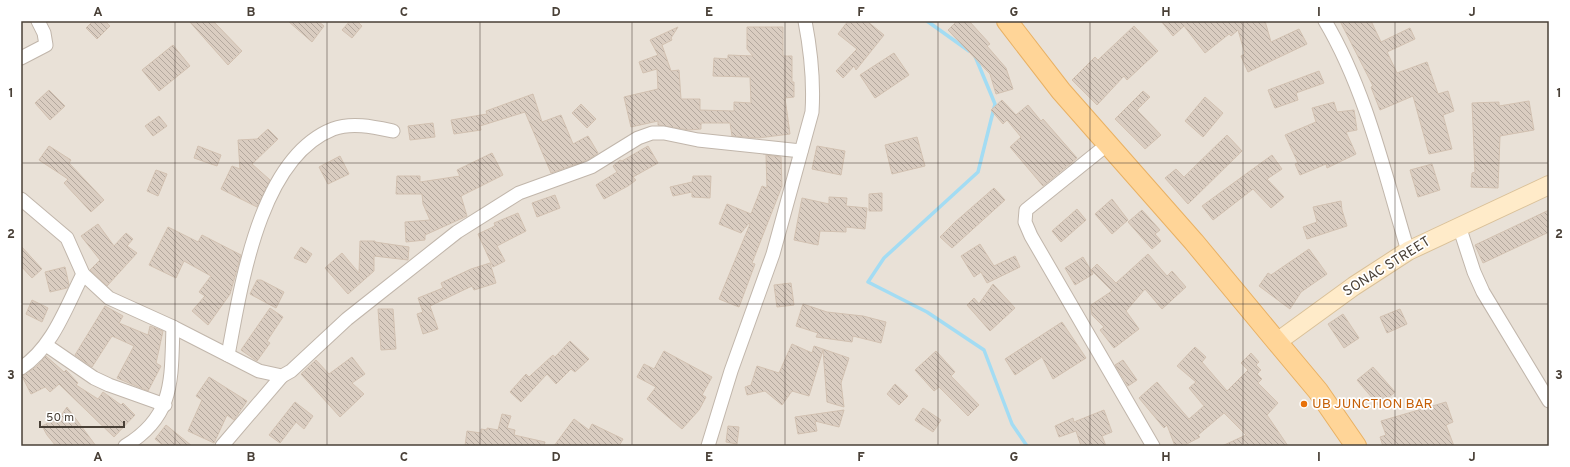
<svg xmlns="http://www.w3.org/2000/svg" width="1570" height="467" viewBox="0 0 1570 467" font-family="Overpass,sans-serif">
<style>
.residential{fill:#e9e1d7}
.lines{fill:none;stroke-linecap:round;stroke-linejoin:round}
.stream{stroke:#a3dcf3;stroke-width:3.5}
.building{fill:url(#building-back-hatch);stroke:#d2c1b1}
.street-casing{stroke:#c1b6ab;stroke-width:15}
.secondary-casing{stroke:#dac199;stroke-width:20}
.primary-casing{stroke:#e9b163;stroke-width:22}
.street{stroke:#fff;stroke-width:13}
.secondary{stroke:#ffebc9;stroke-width:18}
.primary{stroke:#ffd598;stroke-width:20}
.grid{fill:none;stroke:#494037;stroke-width:1;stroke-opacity:0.55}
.food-dot{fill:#e8710a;stroke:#fff;stroke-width:1.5}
.labels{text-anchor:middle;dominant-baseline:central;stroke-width:3.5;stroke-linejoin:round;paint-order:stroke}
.street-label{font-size:14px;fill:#494037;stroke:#fff}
.food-label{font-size:14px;fill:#c56008;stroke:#fff;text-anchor:start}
.neatline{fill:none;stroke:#494037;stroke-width:1.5}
.grid-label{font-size:13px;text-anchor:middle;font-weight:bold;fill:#494037}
</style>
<defs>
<pattern id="building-back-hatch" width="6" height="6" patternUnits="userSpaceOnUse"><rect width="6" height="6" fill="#dacdc1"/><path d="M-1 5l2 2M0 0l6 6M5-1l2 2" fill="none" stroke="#b3a89e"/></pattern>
</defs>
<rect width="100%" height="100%" fill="#f5f0e9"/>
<rect class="residential" x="21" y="21" width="1528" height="425"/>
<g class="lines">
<g class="stream">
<polyline points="927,21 969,51"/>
<polyline points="975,56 995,104 978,172 884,258 868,282 927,312 984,350 1012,424 1027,446"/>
</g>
</g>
<g class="building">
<polygon points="93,21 105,21 110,26 97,39 86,28"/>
<polygon points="189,21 213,21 242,51 228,65"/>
<polygon points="288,21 318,21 324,26 312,42"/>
<polygon points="350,21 357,21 362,26 352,38 342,30"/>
<polygon points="848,21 867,21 884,35 856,70 854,66 843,78 836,71 857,49 838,34"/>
<polygon points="957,21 969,21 990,44 987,46 1006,68 1013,89 996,94 990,74 948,30"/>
<polygon points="1161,21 1265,21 1271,42 1299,29 1307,44 1248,72 1241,56 1245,54 1238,30 1231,36 1229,34 1205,53 1184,26 1173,36"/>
<polygon points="1340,21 1371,21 1381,42 1410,28 1415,39 1387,52 1397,73 1427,62 1438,94 1448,91 1454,111 1443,115 1452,149 1429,154 1413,96 1380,110 1371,87 1373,86"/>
<polygon points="1134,26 1158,51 1127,80 1124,76 1097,105 1072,80 1095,57 1098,60"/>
<polygon points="678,27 671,38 672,40 662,45 671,71 679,70 681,99 700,99 700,110 734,111 734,102 751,103 750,77 713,76 714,58 728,59 728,55 753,56 747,49 747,27 783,27 783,56 792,56 792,82 794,82 794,97 785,98 790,134 758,138 732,136 730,123 701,123 701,129 689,130 658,125 658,121 631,127 624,97 658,89 657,69 643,73 639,62 658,55 650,40"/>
<polygon points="173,45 190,66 159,91 142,70"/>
<polygon points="894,53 909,75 875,98 860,75"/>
<polygon points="1319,71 1324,83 1296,93 1298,100 1275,108 1268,90"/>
<polygon points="49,90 65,106 50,120 35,103"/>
<polygon points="1143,91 1150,97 1137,110 1161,135 1145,149 1115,119"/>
<polygon points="533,94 542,122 561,115 573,144 588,136 598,153 588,160 551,173 525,112 480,126 481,130 454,134 451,120 487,114 486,111"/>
<polygon points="1205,97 1223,113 1203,137 1185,121"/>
<polygon points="1002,100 1016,115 1028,105 1041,121 1043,119 1077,158 1043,186 1010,147 1021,137 1007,120 1003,124 991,110"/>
<polygon points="1529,101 1534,130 1500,136 1498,188 1471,187 1472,173 1475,172 1472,103 1499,102 1499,106"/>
<polygon points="1334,102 1337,112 1354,110 1357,130 1346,132 1356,154 1327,168 1326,164 1300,175 1295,164 1298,163 1285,135 1316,122 1312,108"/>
<polygon points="581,104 596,119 587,128 572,113"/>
<polygon points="159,116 167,126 153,136 145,126"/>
<polygon points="433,123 435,137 410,140 408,126"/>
<polygon points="268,129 278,139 252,164 270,180 257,207 221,189 232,166 240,169 238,140 257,139"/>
<polygon points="1227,135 1242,151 1188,204 1165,178 1176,169 1184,177"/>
<polygon points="917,137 925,166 892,174 885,145"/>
<polygon points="49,146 71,160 69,163 104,200 91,212 64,183 68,179 39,160"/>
<polygon points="198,146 221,155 217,166 194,158"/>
<polygon points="648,146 658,163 633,177 636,180 628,186 604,199 596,185 617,172 613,166 620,160 622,161"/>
<polygon points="817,146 845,151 841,175 812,169"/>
<polygon points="492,153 503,175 461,196 467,216 425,235 425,240 406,242 405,222 430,220 423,204 422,194 396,194 397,176 420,176 420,182 460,176 457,170"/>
<polygon points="766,155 781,157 782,186 752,263 755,264 739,307 719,299 750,224 749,223 741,233 719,224 727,204 751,214 762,186 767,188"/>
<polygon points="1272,155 1282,169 1267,179 1284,197 1271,208 1253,189 1213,220 1202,206"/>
<polygon points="340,156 349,174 328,184 319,167"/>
<polygon points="1432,164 1440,190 1418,197 1410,170"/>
<polygon points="156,170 167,174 158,196 147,191"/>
<polygon points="693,176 711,176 710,198 692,197 692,192 673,196 670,187 692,182"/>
<polygon points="994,188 1005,200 952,248 940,237 954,223"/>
<polygon points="882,193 882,211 869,211 869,194"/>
<polygon points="555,195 560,208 537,217 532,203"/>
<polygon points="829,197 847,198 846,206 867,208 865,229 846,227 846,232 820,231 818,245 794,240 802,198 829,204"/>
<polygon points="1112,199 1128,220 1112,234 1095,214"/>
<polygon points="1341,201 1342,210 1347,226 1307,239 1303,227 1317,222 1313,207"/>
<polygon points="1077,209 1086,220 1061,242 1052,231"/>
<polygon points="1142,210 1160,230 1155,234 1161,241 1152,249 1128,222"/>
<polygon points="1549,210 1549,232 1483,263 1475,245"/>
<polygon points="518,213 526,231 497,246 505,261 493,267 478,234 495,226 494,223"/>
<polygon points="98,224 114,246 126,233 133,239 127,246 137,253 107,286 90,270 100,260 81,236"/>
<polygon points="168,227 198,242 202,235 241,255 230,294 208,325 192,311 205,296 199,292 211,276 184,261 176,278 149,265"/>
<polygon points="360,241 375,241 375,242 409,247 408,260 374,256 374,271 348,294 325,268 342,253 359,273"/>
<polygon points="980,244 994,266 1015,256 1020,267 987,283 981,272 974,277 961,256"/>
<polygon points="21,246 42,269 32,278 21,266"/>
<polygon points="301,247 312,254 306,263 294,258"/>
<polygon points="1309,249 1327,274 1301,292 1290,309 1259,286 1268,273 1271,275"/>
<polygon points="1148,254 1167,276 1172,271 1186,287 1162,309 1145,289 1126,311 1139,329 1114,348 1100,330 1104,327 1092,315 1091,305 1112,291 1091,270 1097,264 1116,283"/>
<polygon points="1083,257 1093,274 1075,285 1065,268"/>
<polygon points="490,263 496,283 474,290 472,286 430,306 438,329 423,334 417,314 423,312 418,298 443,288 441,283 471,269"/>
<polygon points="65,267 69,285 67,288 50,292 45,272"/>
<polygon points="257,280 261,280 284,292 276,308 250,294"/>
<polygon points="791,283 794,305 777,307 774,285"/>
<polygon points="993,284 1015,308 990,331 967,305 974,298 979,304"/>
<polygon points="32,300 48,308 42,322 26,314"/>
<polygon points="803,304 827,312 863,316 886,322 881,343 853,336 852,342 816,337 818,333 796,326"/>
<polygon points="105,306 123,316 119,323 148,335 150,326 163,331 156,363 161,366 148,391 117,378 134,346 112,336 92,367 75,355"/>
<polygon points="270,308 283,317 267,341 270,343 257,361 241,350"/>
<polygon points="378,309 393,309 396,349 381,350"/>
<polygon points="1400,309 1407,324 1387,333 1380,317"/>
<polygon points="1343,314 1359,338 1344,348 1328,324"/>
<polygon points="1062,322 1086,358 1053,379 1042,357 1015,375 1005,359"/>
<polygon points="570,341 589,359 575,372 571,369 556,384 547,374 521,402 510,392 526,374 529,377 553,355 555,357"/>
<polygon points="792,344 812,353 814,346 849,358 841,383 844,407 827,402 823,350 809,396 792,391 782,405 765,391 747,395 745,387 751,385 757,366 779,373"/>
<polygon points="1195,347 1206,357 1202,362 1227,391 1248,370 1241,363 1251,353 1259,362 1256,365 1261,370 1257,374 1262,379 1258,383 1278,403 1267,415 1288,446 1222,446 1246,435 1224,413 1198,435 1200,437 1183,446 1175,446 1167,425 1164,428 1139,398 1157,382 1189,419 1204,406 1189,388 1196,382 1177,366"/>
<polygon points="664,351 712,377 702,395 706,397 699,410 682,429 647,399 656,387 637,377 644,364 654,369"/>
<polygon points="936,351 955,372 951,376 979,405 968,416 939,387 934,391 915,370"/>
<polygon points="46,356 64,372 66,370 78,383 76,385 98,399 103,392 121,405 123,403 135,415 114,437 59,384 50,392 45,387 31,394 22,376 37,366"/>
<polygon points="352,357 365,374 352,383 364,394 340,417 301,374 316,360 329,374"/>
<polygon points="1123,360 1137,380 1128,386 1115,365"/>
<polygon points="1373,367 1395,392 1379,406 1357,380"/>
<polygon points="209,377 247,401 234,420 227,415 214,443 188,431 202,400 196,396"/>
<polygon points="895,384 908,396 899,405 887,394"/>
<polygon points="295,402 313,416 304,429 296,422 280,443 269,435"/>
<polygon points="1446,402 1453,422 1446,425 1454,446 1383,446 1380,437 1386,435 1381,421"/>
<polygon points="67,407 96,446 56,446 47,435 42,426 60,417"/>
<polygon points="923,408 941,420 933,432 915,420"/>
<polygon points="844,410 839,427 815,421 817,431 798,434 795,417"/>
<polygon points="1104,410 1112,432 1102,436 1106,446 1081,446 1076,431 1059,437 1055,426 1073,418 1074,422"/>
<polygon points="502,414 511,416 507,428 515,430 514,435 545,442 544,446 465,446 467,431 481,433 481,429 487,430 487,428 498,430"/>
<polygon points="574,419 589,430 592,424 623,439 619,446 554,446"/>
<polygon points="166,425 192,446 164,446 155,439"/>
<polygon points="728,426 739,427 737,444 726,442"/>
</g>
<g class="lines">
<defs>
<g id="street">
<path d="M1325 21C1366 90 1385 175 1408 251"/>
<polyline points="21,58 46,45 44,33 38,21"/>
<polyline points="1108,144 1026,210 1025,222 1031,236 1153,446"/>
<polyline points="21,199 67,238 83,274 109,298 173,327 259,371 282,376 291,371 347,319 457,232 519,193 591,167 638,138 652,133 664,133 698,140 801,151"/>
<polyline points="1459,226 1474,272 1483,292 1549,401"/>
<polyline points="46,345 94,378 109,385 165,405"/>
<path d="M228 355C241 287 259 158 333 129 352 122 374 127 393 131"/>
<path d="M21 368C53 347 66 307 83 274"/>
<path d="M125 446C175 416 171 379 173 327"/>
<polyline points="222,446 282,376"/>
<path d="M708 446 731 371 773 254 812 112C814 81 811 52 805 21"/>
</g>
<polyline id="secondary" points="1277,342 1354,286 1408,251 1549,185"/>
<polyline id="primary" points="1007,21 1061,91 1194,242 1277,342 1318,391 1356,446"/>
</defs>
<use href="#street" class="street-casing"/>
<use href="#secondary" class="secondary-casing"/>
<use href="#primary" class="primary-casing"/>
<use href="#street" class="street"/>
<use href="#secondary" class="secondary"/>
<use href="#primary" class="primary"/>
</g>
<path class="grid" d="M175 21V446M327 21V446M480 21V446M632 21V446M785 21V446M938 21V446M1090 21V446M1243 21V446M1395 21V446M21 163H1549M21 304H1549"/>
<circle class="food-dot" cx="1304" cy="404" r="4"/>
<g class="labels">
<g class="street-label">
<text transform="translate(1387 267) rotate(-32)">SONAC STREET</text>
</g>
<g class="food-label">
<text x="1312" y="404">UB JUNCTION BAR</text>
</g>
</g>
<rect width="1570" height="467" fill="none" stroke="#ffffff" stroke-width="44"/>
<path d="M40 421v6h84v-6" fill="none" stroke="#494037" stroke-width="2"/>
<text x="46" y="421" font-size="12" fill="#494037" stroke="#ffffff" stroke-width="3" paint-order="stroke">50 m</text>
<rect x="22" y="22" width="1526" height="423" class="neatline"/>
<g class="grid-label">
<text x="98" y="16">A</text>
<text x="251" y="16">B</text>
<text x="404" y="16">C</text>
<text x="556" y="16">D</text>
<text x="709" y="16">E</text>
<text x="861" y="16">F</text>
<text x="1014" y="16">G</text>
<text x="1166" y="16">H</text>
<text x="1319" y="16">I</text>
<text x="1472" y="16">J</text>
<text x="11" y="97">1</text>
<text x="1559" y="97">1</text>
<text x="11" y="238">2</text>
<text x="1559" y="238">2</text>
<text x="11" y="379">3</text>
<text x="1559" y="379">3</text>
<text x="98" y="461">A</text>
<text x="251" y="461">B</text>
<text x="404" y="461">C</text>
<text x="556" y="461">D</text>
<text x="709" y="461">E</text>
<text x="861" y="461">F</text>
<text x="1014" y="461">G</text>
<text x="1166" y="461">H</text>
<text x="1319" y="461">I</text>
<text x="1472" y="461">J</text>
</g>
</svg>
